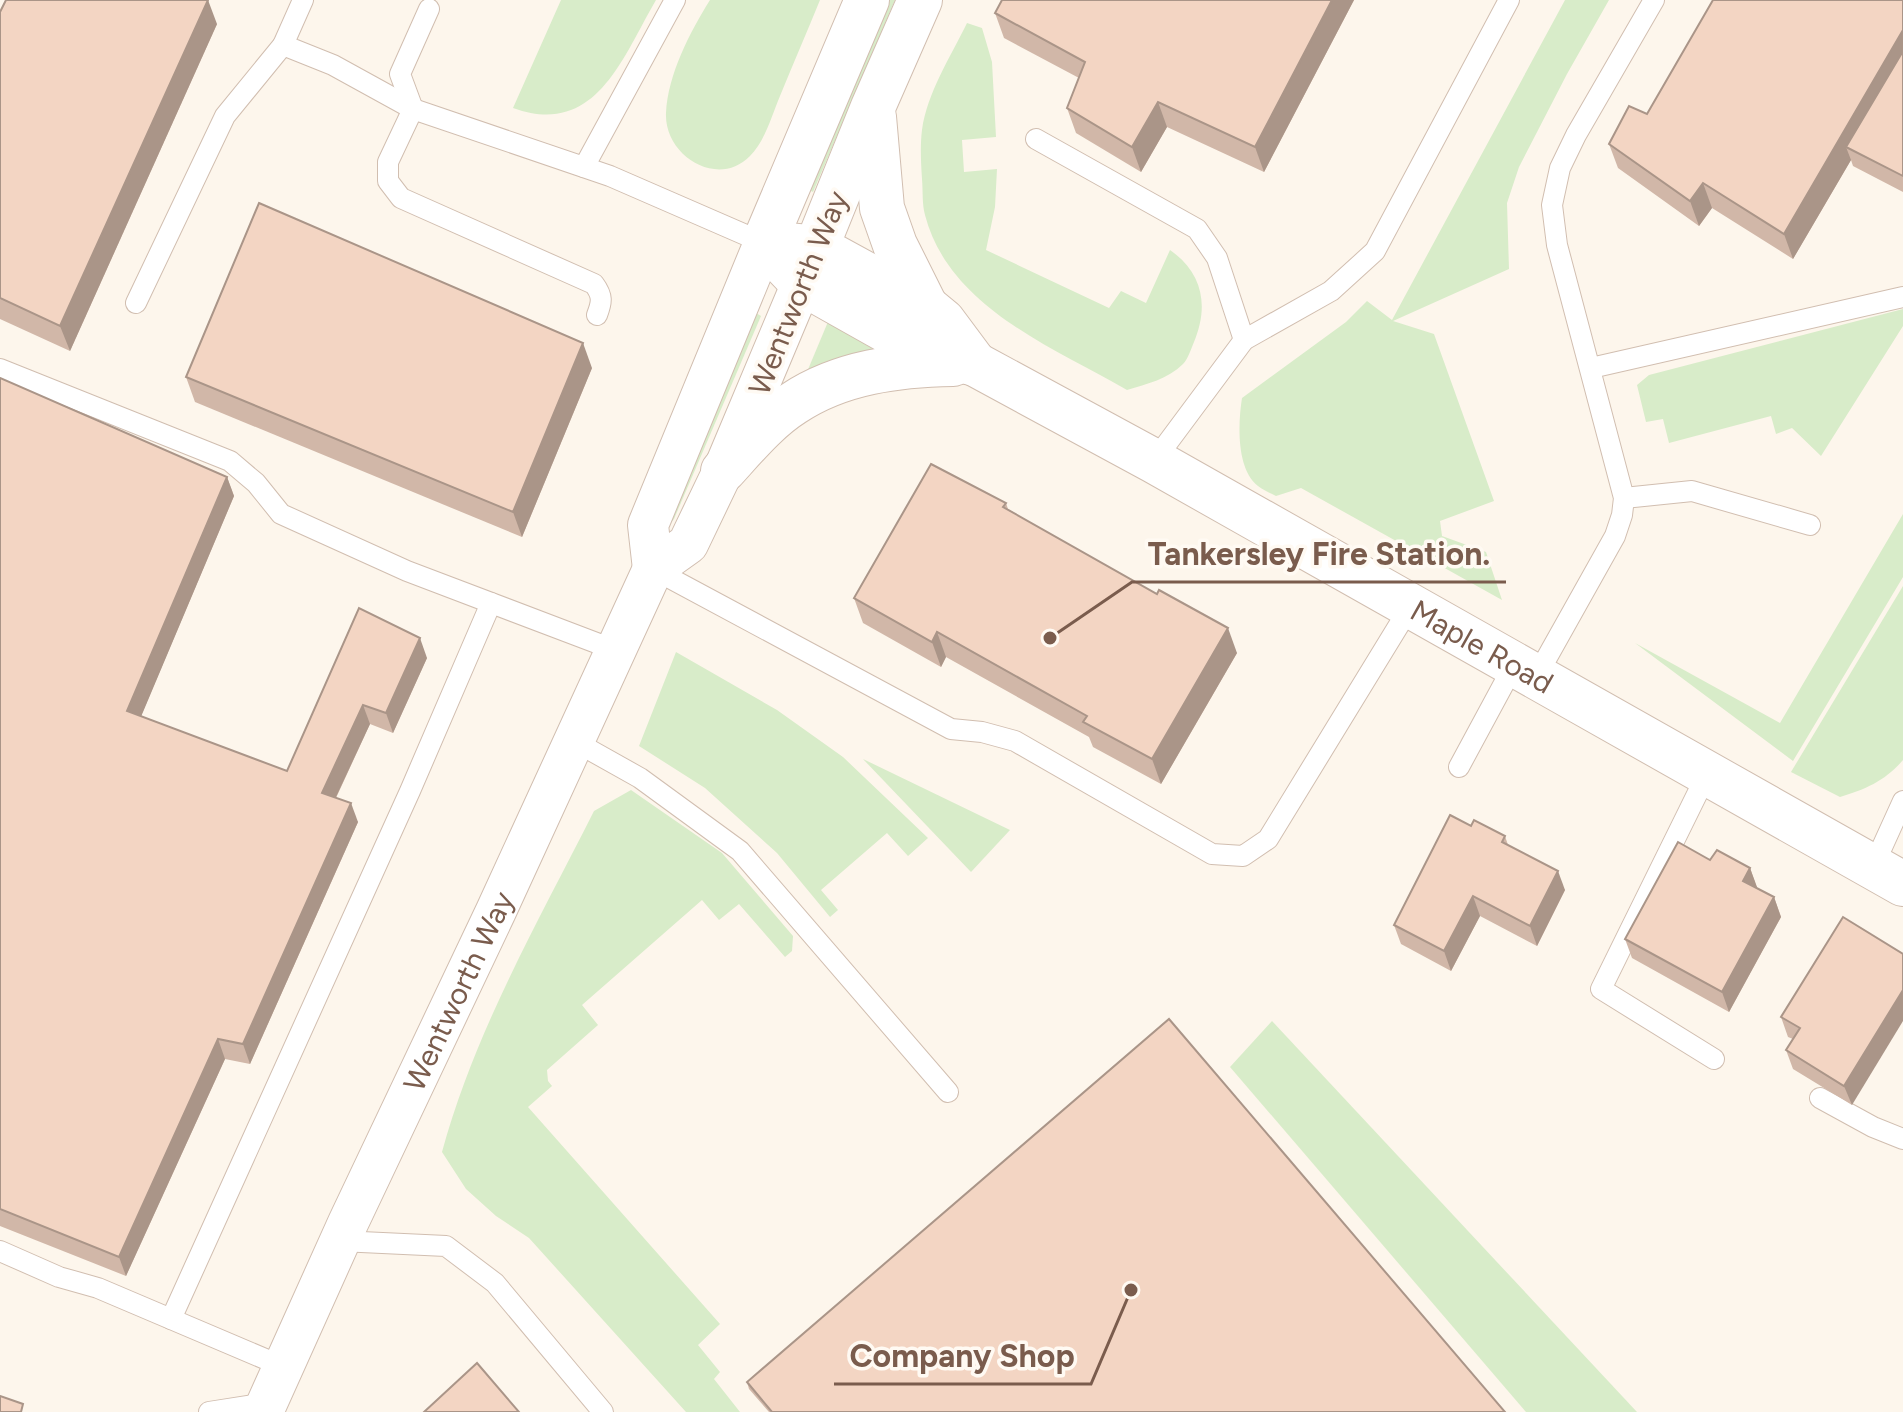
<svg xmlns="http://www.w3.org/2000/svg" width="1903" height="1412" viewBox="0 0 1903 1412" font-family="Figtree,sans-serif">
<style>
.green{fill:#d8ecc9}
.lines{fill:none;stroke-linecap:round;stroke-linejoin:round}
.service-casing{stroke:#d1beb0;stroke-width:22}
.minor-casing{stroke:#d1beb0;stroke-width:42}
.tertiary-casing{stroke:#d1beb0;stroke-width:46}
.service{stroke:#fff;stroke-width:20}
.minor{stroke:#fff;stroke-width:40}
.tertiary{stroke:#fff;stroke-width:44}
.wall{fill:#d1b7a8}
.shaded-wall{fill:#aa9588}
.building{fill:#f3d5c3;stroke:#aa9588;stroke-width:2}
.labels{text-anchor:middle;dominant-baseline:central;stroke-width:7;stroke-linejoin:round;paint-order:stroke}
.street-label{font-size:30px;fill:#7a5c4d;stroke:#fffaf3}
.leader{fill:none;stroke:#7a5c4d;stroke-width:3}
.callout-dot{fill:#7a5c4d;stroke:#fffaf3;stroke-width:3}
.callout-label{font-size:32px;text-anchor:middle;font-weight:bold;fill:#7a5c4d;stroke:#fffaf3;stroke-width:7;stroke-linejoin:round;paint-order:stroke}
</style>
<rect width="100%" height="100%" fill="#fdf6ec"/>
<g class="green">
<path d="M561 0H656C622 58 596 138 513 108Z"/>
<path d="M710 0H820C807 32 793 64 780 96 772 115 765 141 750 156 718 189 664 156 666 113 668 74 690 32 710 0Z"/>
<polygon points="884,0 895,0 813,192 805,188"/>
<path d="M1565 0H1609L1567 74 1519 167 1507 203 1509 269 1393 321 1434 334 1494 501 1440 521 1442 536 1486 552 1502 600 1301 488 1276 496C1270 493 1263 490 1258 486 1236 469 1238 423 1242 398L1346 322 1367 301 1392 320Z"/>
<path d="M967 23 982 28 992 62 996 137 962 140 964 172 997 169 995 207 986 250 1109 308 1121 291 1146 303 1170 250C1203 273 1209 306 1194 342 1191 349 1188 359 1183 364 1168 379 1147 384 1127 390 1052 347 949 307 925 215 922 204 923 191 922 179 921 163 920 146 922 130 927 93 951 56 967 23Z"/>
<polygon points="1903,309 1903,326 1821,456 1792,428 1776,434 1771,416 1669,443 1663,419 1646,422 1637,385 1649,375"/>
<polygon points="751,310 761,316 674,519 663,532"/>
<polygon points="830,317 893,352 804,379"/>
<polygon points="1903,514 1903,577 1793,761 1635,643 1780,723"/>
<path d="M1903 586V760C1885 781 1866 789 1840 797L1791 772Z"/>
<polygon points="676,652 777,710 843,757 928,838 908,856 887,833 821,890 838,910 830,917 777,853 705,788 639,746"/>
<polygon points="863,759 1010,830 971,872"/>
<path d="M631 790 722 853 793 936 792 951 785 957 739 904 719 920 702 900 582 1005 598 1025 547 1070 548 1081 552 1086 528 1107 720 1324 698 1345 720 1372 714 1379 740 1412H686L529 1238 496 1216 466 1189 442 1152C475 1031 538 922 594 811Z"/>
<polygon points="1272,1021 1637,1412 1526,1412 1230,1067"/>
</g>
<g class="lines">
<defs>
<g id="service">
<polyline points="303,0 283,45 333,65 413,109"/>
<polyline points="413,109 400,74 429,9"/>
<polyline points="1036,139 1197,229 1217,258 1244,340"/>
<polyline points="584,167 675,0"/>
<polyline points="136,303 225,116 283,45"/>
<path d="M597 315C602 302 603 296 594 284L401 198 388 181V162L413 109 610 176 764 243"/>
<polyline points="1591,368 1903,297"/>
<polyline points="0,369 230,461 256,483 281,514 407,571 615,650"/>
<polyline points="1154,461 1244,340 1331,291 1375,251 1509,0"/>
<polyline points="1624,498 1692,491 1810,525"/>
<polyline points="653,569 951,729 982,732 1015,741 1212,854 1243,856 1268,839 1410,607"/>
<polyline points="1536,677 1615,536 1622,515 1624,498 1557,245 1552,205 1560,168 1576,135 1654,0"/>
<polyline points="574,741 640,778 740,851 948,1092"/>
<polyline points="1459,767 1514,665"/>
<polyline points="1708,772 1601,989 1714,1059"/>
<polyline points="1873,867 1903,801"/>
<polyline points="1820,1098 1873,1127 1903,1139"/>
<polyline points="340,1241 446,1246 495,1283 603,1412"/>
<polyline points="0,1251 59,1277 98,1288 284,1367"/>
<polyline points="171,1319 410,791 491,603"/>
<polyline points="209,1412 267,1403"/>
</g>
<g id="minor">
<polyline points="653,569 648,525 764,243"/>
<path id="s1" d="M263 1412 348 1223 496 911 653 569 688 544 723 471 802 283"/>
</g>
<g id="tertiary">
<polyline points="874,117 882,208 895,245 926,307"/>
<path id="s2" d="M764 243 802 283 923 351 975 364 1154 461 1903 884"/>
<polyline points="764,243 867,0"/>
<polyline points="787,245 818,248 926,307 943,321 975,364"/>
<polyline points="802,283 873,107 920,0"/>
<path d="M723 471C745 447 767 420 794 403 841 372 898 365 953 364"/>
</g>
</defs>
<use href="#service" class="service-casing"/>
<use href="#minor" class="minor-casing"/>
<use href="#tertiary" class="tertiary-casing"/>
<use href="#service" class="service"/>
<use href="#minor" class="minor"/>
<use href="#tertiary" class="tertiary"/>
</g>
<g class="wall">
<polygon points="1002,0 1354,0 1264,172 1167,127 1141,172 1076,133 1067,108 1079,78 1004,38 995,13"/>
<polygon points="1903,0 1903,192 1853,166 1851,160 1793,259 1712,208 1699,226 1618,168 1609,144 1647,114"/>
<polygon points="0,12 217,24 70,351 0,319"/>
<polygon points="592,368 522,537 195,402 186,377"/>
<polygon points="0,378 227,477 234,496 141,716 287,771 359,608 427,658 393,733 370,724 336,798 358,822 250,1064 225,1059 126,1276 0,1226"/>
<polygon points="1006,503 1008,509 1237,653 1161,784 1093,747 1089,737 946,657 941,667 863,623 854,598"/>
<polygon points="1471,826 1505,836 1508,845 1565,890 1537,946 1480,916 1451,971 1401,944 1394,925"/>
<polygon points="1710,860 1750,868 1757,888 1774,897 1781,917 1729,1012 1632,958 1625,939"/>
<polygon points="1903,954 1852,1105 1793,1069 1786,1050 1793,1039 1788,1037 1781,1017"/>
<polygon points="747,1382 1505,1412 769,1412 749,1389"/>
</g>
<g class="shaded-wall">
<polygon points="208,0 217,24 70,351 60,326"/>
<polygon points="1332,0 1354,0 1264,172 1255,147"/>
<polygon points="1903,30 1903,70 1846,147 1851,160 1793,259 1784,234"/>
<polygon points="1158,102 1167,127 1141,172 1132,147"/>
<polygon points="1703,183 1712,208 1699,226 1690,201"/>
<polygon points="583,343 592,368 522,537 513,512"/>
<polygon points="227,477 234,496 135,731 127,711"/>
<polygon points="1228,628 1237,653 1161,784 1152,759"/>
<polygon points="937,632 946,657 941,667 932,642"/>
<polygon points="420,638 427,658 393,733 386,713"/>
<polygon points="363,705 370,724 329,812 322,793"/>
<polygon points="351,803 358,822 250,1064 243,1044"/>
<polygon points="1750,868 1757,887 1750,900 1743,881"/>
<polygon points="1558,871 1565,890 1537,946 1530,926"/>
<polygon points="1473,896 1480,916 1451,971 1444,951"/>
<polygon points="1774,897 1781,917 1729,1012 1722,992"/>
<polygon points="1903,990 1903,1021 1852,1105 1844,1086"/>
<polygon points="218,1039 225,1059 126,1276 119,1257"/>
</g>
<g class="building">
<polygon points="6,0 208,0 60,326 0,298 0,12"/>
<polygon points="1002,0 1332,0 1255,147 1158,102 1132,147 1067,108 1085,62 995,13"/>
<polygon points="1713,0 1903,0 1903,30 1784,234 1703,183 1690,201 1609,144 1629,106 1647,114"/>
<polygon points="1903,51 1903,176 1846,147"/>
<polygon points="259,203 583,343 513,512 186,377"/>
<polygon points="0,378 227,477 127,711 287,771 359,608 420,638 386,713 363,705 322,793 351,803 243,1044 218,1039 119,1257 0,1209"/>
<polygon points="931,464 1006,503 1003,507 1157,594 1159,590 1228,628 1152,759 1083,722 1087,716 937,632 932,642 854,598"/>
<polygon points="1450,815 1471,826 1474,820 1505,836 1502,842 1558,871 1530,926 1473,896 1444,951 1394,925"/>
<polygon points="1678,842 1710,860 1717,850 1750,868 1743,881 1774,897 1722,992 1625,939"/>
<polygon points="1843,917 1903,954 1903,990 1844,1086 1786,1050 1800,1028 1781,1017"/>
<polygon points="1169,1019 1505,1412 772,1412 747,1382"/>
<polygon points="477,1363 519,1412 424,1412"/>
<polygon points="0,1396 23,1404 21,1412 0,1412"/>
</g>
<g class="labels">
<g class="street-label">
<text transform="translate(798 293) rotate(-68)">Wentworth Way</text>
<text stroke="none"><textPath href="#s2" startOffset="828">Maple Road</textPath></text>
<text stroke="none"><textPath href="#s1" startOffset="464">Wentworth Way</textPath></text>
</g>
</g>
<path class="leader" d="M1050 638L1132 582H1506M1131 1290L1091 1384H834"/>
<g class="callout-dot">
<circle cx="1050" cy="638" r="8"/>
<circle cx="1131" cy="1290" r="8"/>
</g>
<g class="callout-label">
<text x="1319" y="565">Tankersley Fire Station.</text>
<text x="962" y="1367">Company Shop</text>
</g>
</svg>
